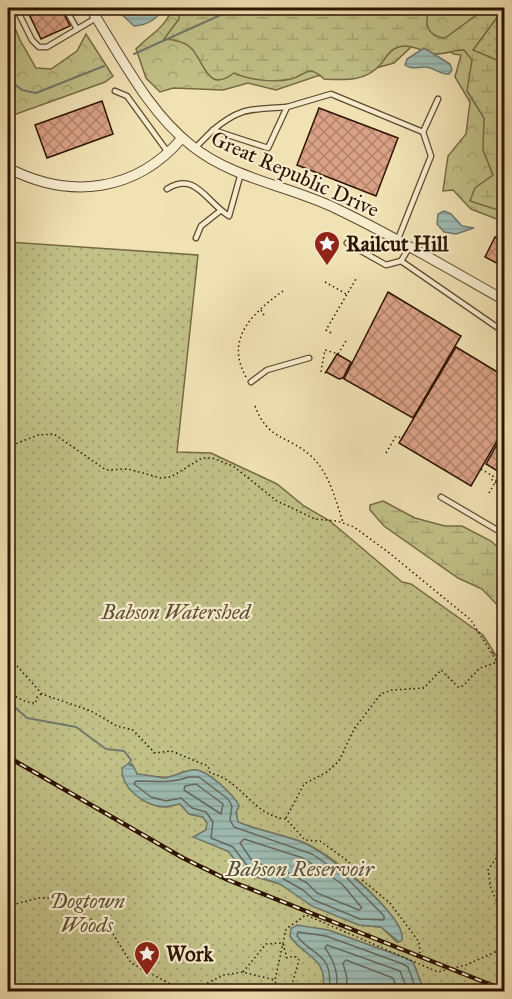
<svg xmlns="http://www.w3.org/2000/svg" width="512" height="999" viewBox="0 0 512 999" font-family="'IM FELL Great Primer',serif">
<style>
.forest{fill:url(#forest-crowns);stroke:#776a44;stroke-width:1.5}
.wetland{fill:url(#wetland-marsh);stroke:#776a44;stroke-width:1.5}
.park{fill:url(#park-dots);stroke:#776a44;stroke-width:1.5;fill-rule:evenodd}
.water{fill:url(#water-rules);stroke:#70796d;stroke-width:1.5}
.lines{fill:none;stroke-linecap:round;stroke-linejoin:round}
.shore{stroke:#65685b;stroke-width:1.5}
.stream{stroke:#70796d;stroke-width:2}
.building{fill:url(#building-cross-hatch);stroke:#2d1401;stroke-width:1.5}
.lane-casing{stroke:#5e482e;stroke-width:7}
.street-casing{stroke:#5e482e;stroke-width:11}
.path{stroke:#2d1401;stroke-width:1.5;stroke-dasharray:1.5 3;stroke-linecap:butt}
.lane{stroke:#f6ecce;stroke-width:4.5}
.street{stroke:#f6ecce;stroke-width:9}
.rail-casing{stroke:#2d1401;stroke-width:4.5}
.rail{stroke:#f6ecce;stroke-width:2;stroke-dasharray:7;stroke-linecap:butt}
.labels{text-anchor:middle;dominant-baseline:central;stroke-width:4.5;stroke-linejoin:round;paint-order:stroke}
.street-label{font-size:21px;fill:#2d1401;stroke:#f6ecce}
.poi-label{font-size:21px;font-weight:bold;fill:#2d1401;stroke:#f6ecce;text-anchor:start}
.park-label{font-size:21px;font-style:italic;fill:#615130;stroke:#f6ecce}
.water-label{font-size:22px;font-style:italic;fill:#544f40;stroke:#f6ecce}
</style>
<defs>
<pattern id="forest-crowns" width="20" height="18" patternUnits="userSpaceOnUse" patternTransform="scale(1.5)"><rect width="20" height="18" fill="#c1c188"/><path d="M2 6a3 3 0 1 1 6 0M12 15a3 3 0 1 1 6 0" fill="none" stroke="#a6a574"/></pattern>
<pattern id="wetland-marsh" width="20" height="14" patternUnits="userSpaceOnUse" patternTransform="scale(1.5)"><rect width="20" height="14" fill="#c1c188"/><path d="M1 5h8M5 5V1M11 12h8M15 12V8" fill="none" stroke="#a6a574"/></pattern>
<pattern id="park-dots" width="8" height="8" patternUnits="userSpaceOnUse" patternTransform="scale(1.5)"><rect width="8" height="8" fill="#c1c188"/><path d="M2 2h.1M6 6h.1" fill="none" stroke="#a6a574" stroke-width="1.8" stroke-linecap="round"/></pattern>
<pattern id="water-rules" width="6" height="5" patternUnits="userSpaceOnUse" patternTransform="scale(1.5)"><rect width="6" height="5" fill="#9dbcb5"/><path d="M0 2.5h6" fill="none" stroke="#88a19a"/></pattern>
<pattern id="building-cross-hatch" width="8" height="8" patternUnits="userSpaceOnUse" patternTransform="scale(1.5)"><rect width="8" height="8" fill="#daa186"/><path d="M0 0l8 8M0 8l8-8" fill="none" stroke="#b1826b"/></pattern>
</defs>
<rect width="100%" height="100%" fill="#f1e2b4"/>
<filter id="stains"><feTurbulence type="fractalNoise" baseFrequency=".00333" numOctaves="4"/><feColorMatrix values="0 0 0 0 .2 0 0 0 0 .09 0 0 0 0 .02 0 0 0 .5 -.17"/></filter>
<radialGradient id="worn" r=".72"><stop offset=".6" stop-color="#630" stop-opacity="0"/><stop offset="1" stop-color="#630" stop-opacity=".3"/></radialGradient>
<g class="forest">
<path d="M172 8H504V222L471 209 453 190 443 191 448 156 466 134 470 102 455 77 461 55 454 54 423 36 394 63 376 68 317 76 276 90 248 83 223 90 173 88 160 92 146 78 136 49C150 34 166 28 172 8Z"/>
<polygon points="8,11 20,40 36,68 51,69 77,51 86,34 113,76 105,82 8,117"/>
</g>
<g class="wetland">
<path d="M179 8H432C422 21 427 37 445 38L478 14 504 13V212L470 201 475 188 493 175 483 150 484 118 467 91 472 60 464 50C454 50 446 54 436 54 422 52 410 42 396 48 387 52 386 59 380 65 365 82 344 80 324 79 308 63 305 76 291 79 274 83 249 80 234 73 207 94 205 62 191 48 184 41 173 40 164 39L179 19Z"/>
<polygon points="383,501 415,518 445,526 462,526 491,541 504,553 504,612 482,589 458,578 384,526 370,510 370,505"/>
</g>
<g class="park">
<polygon points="504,8 504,63 473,50"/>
<path d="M8 242 198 255 177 452 211 453 277 484 304 506 330 521 402 582 411 584 483 635 504 668V991H424L413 962 405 958 328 930 297 926 290 936C306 959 328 956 323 991H8ZM132 764 137 774C142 775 164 778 169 777 178 775 187 769 196 770 208 771 234 795 239 806L236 812 238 822C259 831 283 834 305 843 336 858 388 902 402 934L397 942 381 927 359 925 309 904 299 895 280 884 249 875 237 865 230 852 194 837 206 830 207 823 203 817 189 814 180 804C174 804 170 807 165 807 145 807 130 791 122 775Z"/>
</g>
<g class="water">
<path d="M115 8H130L142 14 150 8H163C157 20 147 25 134 26Z"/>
<path d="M424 48 450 64 452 70 449 74C440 75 434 67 425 67 417 67 412 70 405 65L407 59Z"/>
<polygon points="444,211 451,214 462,226 474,228 456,234 444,232 437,224 438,214"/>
<path d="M128 764 134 767 137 774C140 774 162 778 164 778 175 777 185 769 196 770 208 771 234 795 239 806L236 812 238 822C259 831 282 834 304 843 326 852 407 916 402 940L399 942 381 927 359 925 312 906 280 884 246 873 228 851 193 837 206 830 207 823 203 817 189 814 180 804C174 804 171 807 165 807 145 806 121 789 122 768Z"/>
<path d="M297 925 328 930 405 958 413 962 424 991H323C328 956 306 959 290 936L291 929Z"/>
</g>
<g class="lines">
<g class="shore">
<path d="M189 777H199L228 799 232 806 230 820 234 827 312 854 346 877 384 916V920L360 919 314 900 303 890 282 878 249 868 233 847 211 838 213 822 206 812 192 808 181 798 166 801 151 797 134 784 136 781C156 781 169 784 189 777Z"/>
<polygon points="196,784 223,804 221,814 184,790 185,786"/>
<polygon points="244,839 303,858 342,884 362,908 359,910 317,893 307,883 285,871 253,862 240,843"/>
<path d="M329 992C334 952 314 958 297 936L298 932 326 936 403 964 408 967 417 992"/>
<path d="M336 992C339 975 335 962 325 948L327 945 400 971 408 992"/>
<polyline points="346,992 347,978 343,963 346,960 393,978 398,992"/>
</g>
<g class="stream">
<polyline points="134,54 236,8"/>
<polyline points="8,79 22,90 36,93 104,66"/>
<polyline points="8,701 27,718 76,727 106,749 124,751 131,760 129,764"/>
</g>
</g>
<g class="building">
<polygon points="26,8 61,8 70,26 41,39"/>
<polygon points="102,101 113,134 47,158 35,125"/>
<polygon points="319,108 398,138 376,196 297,165"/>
<polygon points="495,237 504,242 504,267 485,257"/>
<polygon points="388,292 461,336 413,418 344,379"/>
<polygon points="456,347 504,376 504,429 471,486 399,443"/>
<polygon points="337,354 351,362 343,378 339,379 326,372"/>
<polygon points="504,432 504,475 486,464"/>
</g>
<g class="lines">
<defs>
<g id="lane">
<polyline points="16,8 32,40 39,47 47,47 96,18"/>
<polyline points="65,8 77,29"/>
<polyline points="115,91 127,96 167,151"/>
<path d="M213 130C242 106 251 110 287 107"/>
<polyline points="195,148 213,130 268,148 287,107 331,94 423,132 438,99"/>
<path d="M167 189C196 171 206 202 229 216L241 173"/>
<polyline points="196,238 201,226 220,211"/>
<polyline points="398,239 431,156 423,132"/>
<polyline points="347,243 386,265 401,261 409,248"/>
<polyline points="401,261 504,332"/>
<polyline points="251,382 267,370 309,358"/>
<polyline points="441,497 504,534"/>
</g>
<g id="street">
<path d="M90 8C120 54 147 111 192 146 233 179 290 186 337 209 394 236 449 269 504 300"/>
<path d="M8 168C70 200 136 192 182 138"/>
</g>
</defs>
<use href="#lane" class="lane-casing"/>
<use href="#street" class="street-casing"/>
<g class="path">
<polyline points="325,282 346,294"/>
<polyline points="261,310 265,317"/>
<polyline points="331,333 326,330 356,279"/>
<polyline points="326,373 321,371 325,350 338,354 346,341"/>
<path d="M246 377C224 338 254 312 283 291"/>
<path d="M255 406C268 441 288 435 311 456 330 474 335 499 343 522"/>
<polyline points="8,447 38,435 54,434 106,470 128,469 161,478 171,477 202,458 212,458 233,466 277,501 315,519 337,521 354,527 388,552 471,620 504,673"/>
<polyline points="386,453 396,436 402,438"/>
<polyline points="481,469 493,476 491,479 504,489"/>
<polyline points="489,493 497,479 504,483"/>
<polyline points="492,653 504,658"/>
<path d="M8 656 42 694 91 711 117 726 133 730 155 753 171 751 208 766 210 773C242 780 253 816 286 819L305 840 320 841 348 861 362 880 390 903 419 942 420 953"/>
<path d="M8 692C17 697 24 703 36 703V698L41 694"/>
<polyline points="286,818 304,784 327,772 339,761 354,729 381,694 392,690 424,688 441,670 458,687 463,686 480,668 497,662"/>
<polyline points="504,847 488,870 491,889 504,916"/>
<polyline points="8,906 38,898 60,898 113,934 131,963 176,987 201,986 224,975 242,972 275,980"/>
<polyline points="283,944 287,958 294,956 299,960 290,992"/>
<polyline points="243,972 266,944 282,943"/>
<polyline points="278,992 275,980 286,929 306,915 438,972 466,965 504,948"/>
</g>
<use href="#lane" class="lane"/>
<use href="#street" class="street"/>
<defs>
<polyline id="rail" points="8,757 183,858 228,880 504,990"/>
</defs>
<use href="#rail" class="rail-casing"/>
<use href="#rail" class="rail"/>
</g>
<defs>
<symbol id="sight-pin" viewBox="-11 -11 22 30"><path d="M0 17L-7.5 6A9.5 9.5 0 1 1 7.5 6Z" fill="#8f2418" stroke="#f6ecce"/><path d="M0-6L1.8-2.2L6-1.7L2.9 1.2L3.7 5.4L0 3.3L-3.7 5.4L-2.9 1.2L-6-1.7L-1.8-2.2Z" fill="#fff"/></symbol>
</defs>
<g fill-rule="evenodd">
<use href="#sight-pin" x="312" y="229" width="30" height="40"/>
<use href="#sight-pin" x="132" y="939" width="30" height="40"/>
</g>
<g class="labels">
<g class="street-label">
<text transform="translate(295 174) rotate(24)">Great Republic Drive</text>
</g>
<g class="poi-label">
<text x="346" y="244">Railcut Hill</text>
<text x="166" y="954">Work</text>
</g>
<g class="park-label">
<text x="176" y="612">Babson Watershed</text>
<text x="87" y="901">Dogtown<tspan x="87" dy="24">Woods</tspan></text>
</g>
<g class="water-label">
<text x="300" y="868">Babson Reservoir</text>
</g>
</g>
<rect width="512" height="999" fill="none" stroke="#f1e2b4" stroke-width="30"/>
<rect x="9" y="9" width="494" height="981" fill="none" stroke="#2d1401" stroke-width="3"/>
<rect x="15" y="15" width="482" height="969" fill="none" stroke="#2d1401" stroke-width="1.5"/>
<rect width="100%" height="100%" filter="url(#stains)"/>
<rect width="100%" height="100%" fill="url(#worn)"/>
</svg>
